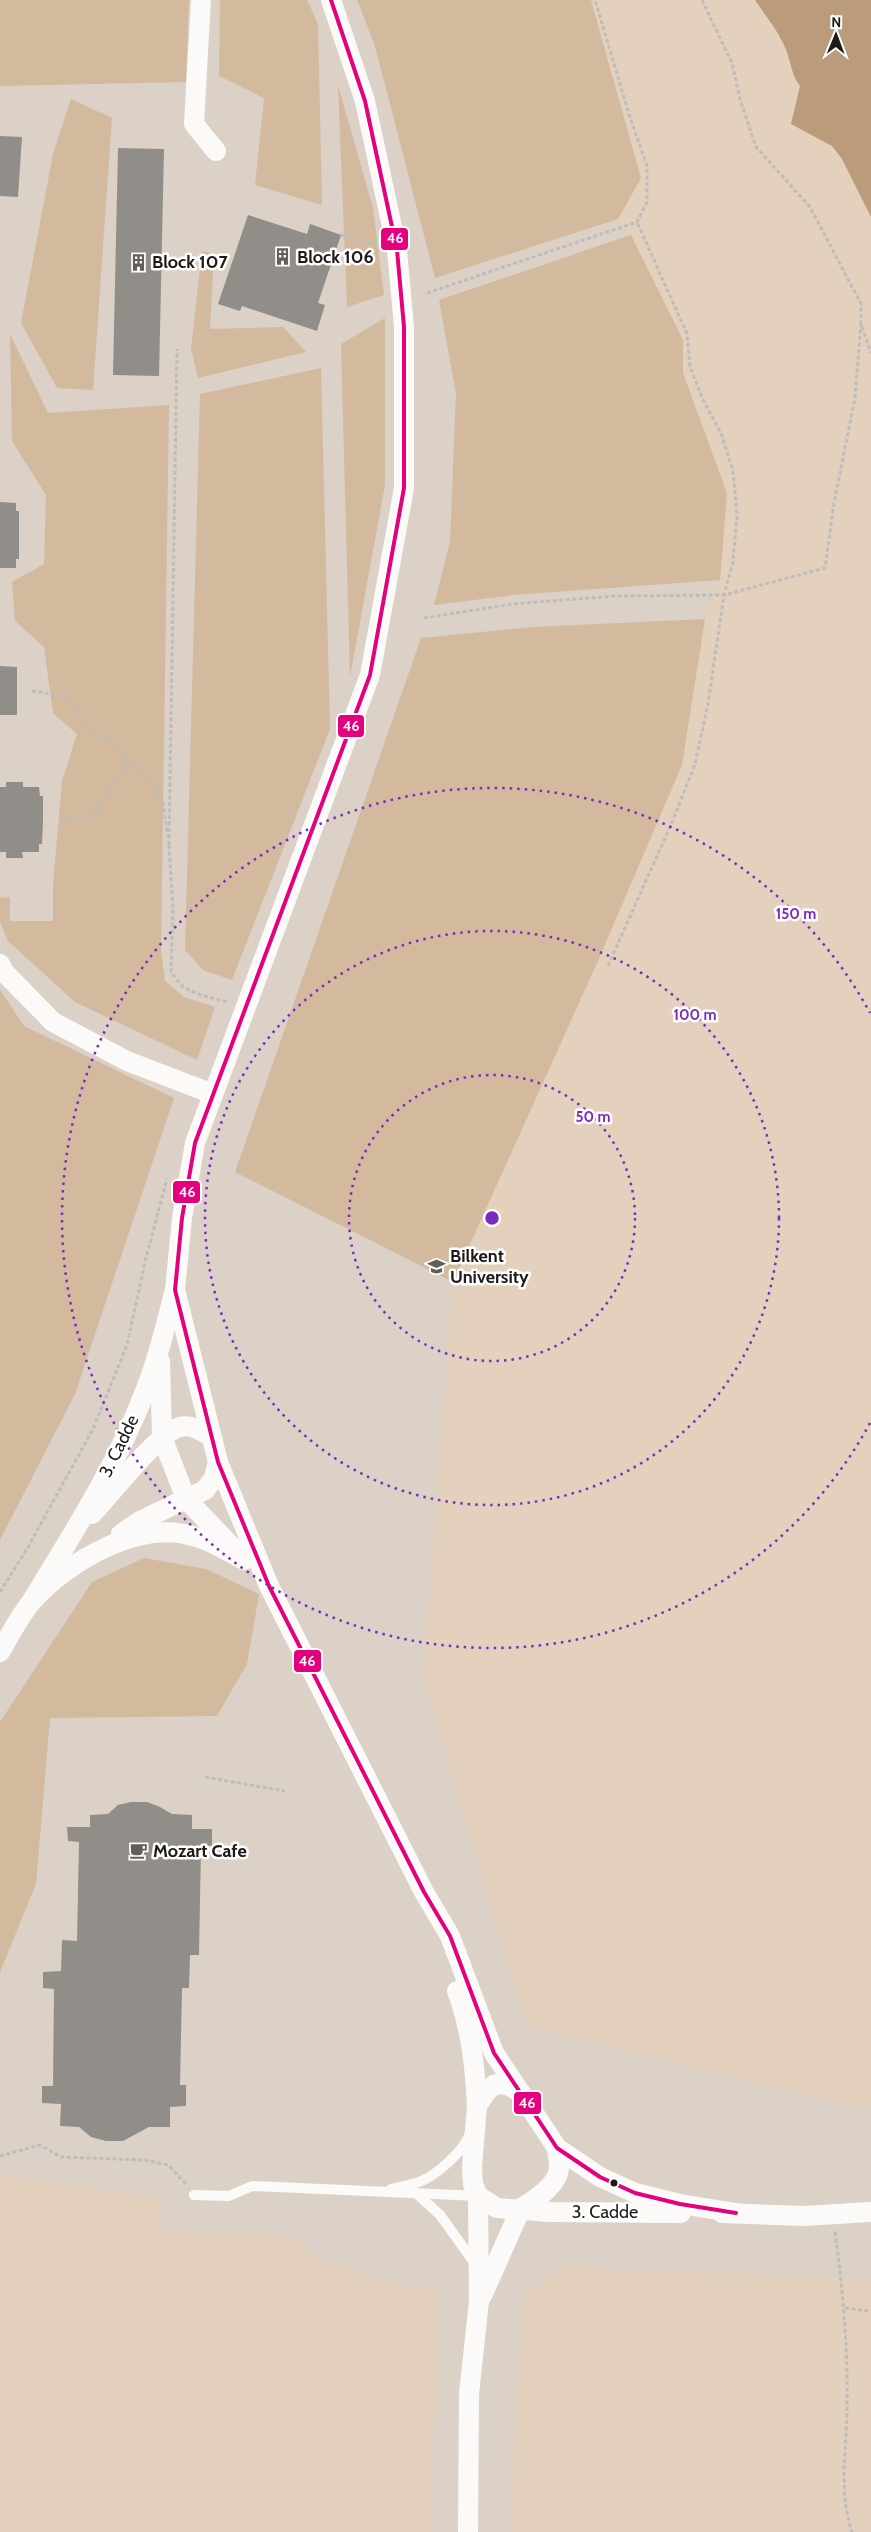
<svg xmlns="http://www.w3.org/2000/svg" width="871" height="2532" viewBox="0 0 871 2532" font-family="Cabin,sans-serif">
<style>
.built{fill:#dcd1c6}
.green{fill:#e3d0bd}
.forest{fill:#d3b99d}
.water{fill:#ba9b7a}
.building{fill:#918d89}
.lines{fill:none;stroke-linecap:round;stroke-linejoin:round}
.path{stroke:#bfbdbc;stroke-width:3;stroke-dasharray:4 2.5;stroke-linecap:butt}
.lane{stroke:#fbfaf9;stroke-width:10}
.street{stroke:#fbfaf9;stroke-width:20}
.bus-1-casing{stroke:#fff;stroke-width:8}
.bus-1{stroke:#e5007d;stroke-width:4}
.ring{fill:none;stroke:#7b2cbf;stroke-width:2.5;stroke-dasharray:2.5 5}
.bus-dot{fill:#1e1a17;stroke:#fff;stroke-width:2}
.labels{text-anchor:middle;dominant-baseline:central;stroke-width:5;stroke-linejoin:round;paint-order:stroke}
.poi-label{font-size:18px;font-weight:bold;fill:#1e1a17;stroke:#fff;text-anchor:start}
.street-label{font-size:18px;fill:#1e1a17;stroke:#fff}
.centre{fill:#7b2cbf;stroke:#fff;stroke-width:2.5}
.ring-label{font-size:15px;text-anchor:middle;font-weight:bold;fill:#7b2cbf;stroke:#fff;stroke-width:5;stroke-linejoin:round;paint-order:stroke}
.line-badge{stroke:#fff;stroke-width:2}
.badge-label{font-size:14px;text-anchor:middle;font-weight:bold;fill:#fff}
</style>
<rect width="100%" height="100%" fill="#e2ddd7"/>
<rect class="built" x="0" y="0" width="871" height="2532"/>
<g class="green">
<polygon points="591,0 871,0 871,2107 861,2108 526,2026 423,1677 453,1282 597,963 682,765 705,619 720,580 727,493 683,373 683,340 631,235 618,219 641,178"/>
<polygon points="0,2175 163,2198 161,2231 296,2237 317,2258 395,2285 436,2287 433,2532 0,2532"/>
<polygon points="564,2267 871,2279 871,2532 509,2532 524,2293"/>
</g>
<g class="forest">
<polygon points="0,0 189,0 186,82 0,86"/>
<polygon points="220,0 307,0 318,24 322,205 255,185 264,98 219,76"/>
<polygon points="357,0 591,0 641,178 618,219 435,278 375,46"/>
<polygon points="338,85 373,208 384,295 347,307"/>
<polygon points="71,99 112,118 93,390 57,388 21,323 53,154"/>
<polygon points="631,235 683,340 683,373 727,493 720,580 513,595 434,605 450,542 456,394 439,300"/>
<polygon points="202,251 214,254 210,329 283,327 306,352 198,378 191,348"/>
<polygon points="385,318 385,485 350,677 341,344"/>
<polygon points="10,334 48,413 169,405 161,950 165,981 184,997 215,1007 197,1060 75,1002 8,941 0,922 0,898 10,897 10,921 53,921 53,885 62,781 77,734 53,713 44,647 15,621 12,582 44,564 46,495 12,441"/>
<polygon points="321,368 330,729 232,980 203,970 185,950 200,394"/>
<polygon points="705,619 682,765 597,963 453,1282 235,1172 421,638 533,627"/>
<polygon points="0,990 24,1026 174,1098 75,1394 0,1540"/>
<polygon points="144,1558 206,1569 259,1594 247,1664 217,1716 50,1718 36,1884 0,1972 0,1722 92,1582"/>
</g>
<path class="water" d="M755 0H871V217L842 159 832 146 791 124 800 86C790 73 791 58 783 43 776 28 764 14 755 0Z"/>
<g class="building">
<polygon points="0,136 22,137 18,197 0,196"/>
<polygon points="118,148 164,149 159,376 113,375"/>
<polygon points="248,215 307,234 310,224 341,235 318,303 325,305 317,331 242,306 240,311 218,304"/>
<polygon points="0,502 16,503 16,511 19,511 19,559 16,559 16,568 0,568"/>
<polygon points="0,666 17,667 17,715 0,715"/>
<polygon points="6,782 23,782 23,787 39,787 40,796 43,796 43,822 42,844 39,844 39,852 22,852 23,858 6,858 6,852 0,852 0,787 6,787"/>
<polygon points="131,1802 147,1802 160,1807 172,1814 192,1815 192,1829 212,1829 212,1846 201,1845 199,1955 190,1955 189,1988 182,1988 180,2085 186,2085 186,2106 170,2107 170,2127 149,2127 123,2141 106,2141 91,2137 79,2127 60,2126 61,2104 42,2103 42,2086 53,2086 54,1989 43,1988 43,1972 61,1971 62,1940 77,1941 79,1842 68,1841 67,1827 90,1827 90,1815 108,1814 118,1805"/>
</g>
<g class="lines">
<g class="path">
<polyline points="702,0 732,63 740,99 756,147 810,207 861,304 861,324 871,353"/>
<polyline points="341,235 377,244"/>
<polyline points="427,293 637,222 647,202 647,166 629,114 595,0"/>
<polyline points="424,618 513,604 614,596 724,595 825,568 834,503 855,398 861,324"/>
<polyline points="32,691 66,696 96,736 107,737 128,760 148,776 163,804 168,836"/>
<polyline points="61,819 94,815 128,760"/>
<polyline points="169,845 177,349"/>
<polyline points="169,845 173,909 171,972 183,987 198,994 227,1002"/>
<polyline points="608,966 673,820 695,764 708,704 724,595 733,562 737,514 733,471 721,433 702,398 690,366 687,334 637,222"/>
<polyline points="0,1592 27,1549 93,1429 127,1345 146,1258 167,1179"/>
<polyline points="205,1777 285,1791"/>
<polyline points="0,2156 40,2145 61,2157 145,2160 168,2165 186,2184"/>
<path d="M835 2232C843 2290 848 2348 847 2407 847 2449 838 2491 852 2532"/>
<polyline points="845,2308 871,2311"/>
</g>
<g class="lane">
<path d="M391 2189C400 2187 410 2185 419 2182 436 2176 465 2150 470 2133"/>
<polyline points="416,2193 440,2215 476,2265"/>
<polyline points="194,2195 229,2196 252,2186 478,2196"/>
</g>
<g class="street">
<polyline points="201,0 194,124 216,151"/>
<polyline points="331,0 365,101 397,250 404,327 404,488 370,675 195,1143 182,1218 175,1290 218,1462 269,1586 424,1892 450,1936 494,2053 557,2148 600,2177 635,2193 680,2204 736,2213"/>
<polyline points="0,964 4,972 53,1022 127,1061 213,1094"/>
<polyline points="160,1361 162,1437 186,1499 235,1550"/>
<path d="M92 1514C111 1494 155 1437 177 1428 189 1423 200 1430 210 1436"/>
<polyline points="121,1534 140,1521 205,1490 214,1478 218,1462"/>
<path d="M32 1601C71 1536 114 1470 142 1399 156 1365 165 1329 174 1293"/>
<path d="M0 1652C10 1635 20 1615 33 1600 69 1561 141 1518 196 1537 213 1542 229 1552 244 1560"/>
<path d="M457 1991C471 2028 475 2067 477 2106"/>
<polyline points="521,2093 508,2085 495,2084 486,2092 477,2106 472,2167 473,2184 478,2196 497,2208 550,2212 681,2213"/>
<path d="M521 2208C534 2201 558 2185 559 2168 560 2162 557 2154 557 2148"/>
<polyline points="722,2213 804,2216 871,2212"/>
<polyline points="482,2296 521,2208"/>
<polyline points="468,2532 469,2394 479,2301 478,2196"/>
</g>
<defs>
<polyline id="bus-1" points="331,0 365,101 397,250 404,327 404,488 370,675 195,1143 182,1218 175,1290 218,1462 269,1586 424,1892 450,1936 494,2053 557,2148 600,2177 635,2193 680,2204 736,2213"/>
</defs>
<use href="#bus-1" class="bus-1-casing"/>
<use href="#bus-1" class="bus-1"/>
</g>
<g class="ring">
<circle cx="492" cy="1218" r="143"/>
<circle cx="492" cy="1218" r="287"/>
<path d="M870 1423A430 430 0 1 1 870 1013"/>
</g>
<defs>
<symbol id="building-bare" viewBox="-9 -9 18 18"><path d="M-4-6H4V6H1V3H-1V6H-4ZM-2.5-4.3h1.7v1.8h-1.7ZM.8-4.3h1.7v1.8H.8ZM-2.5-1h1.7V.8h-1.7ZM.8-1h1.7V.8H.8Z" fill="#635e5a" stroke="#fff" stroke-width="2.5" paint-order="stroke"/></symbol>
<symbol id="university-bare" viewBox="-9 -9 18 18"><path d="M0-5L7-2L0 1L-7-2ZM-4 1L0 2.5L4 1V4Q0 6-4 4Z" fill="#635e5a" stroke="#fff" stroke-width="2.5" paint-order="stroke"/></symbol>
<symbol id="cafe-bare" viewBox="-9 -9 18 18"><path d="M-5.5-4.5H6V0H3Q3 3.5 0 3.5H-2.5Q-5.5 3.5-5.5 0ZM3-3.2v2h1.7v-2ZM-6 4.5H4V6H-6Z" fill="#635e5a" stroke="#fff" stroke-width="2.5" paint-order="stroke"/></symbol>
</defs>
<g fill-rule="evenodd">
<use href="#building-bare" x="270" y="244" width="25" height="25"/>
<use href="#building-bare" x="126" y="250" width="25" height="25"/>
<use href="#university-bare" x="424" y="1254" width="25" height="25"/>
<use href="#cafe-bare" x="126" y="1838" width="25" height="25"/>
</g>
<circle class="bus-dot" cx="614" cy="2183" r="4.5"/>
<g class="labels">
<g class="poi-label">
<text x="297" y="257">Block 106</text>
<text x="152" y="262">Block 107</text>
<text x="450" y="1256">Bilkent<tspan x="450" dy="21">University</tspan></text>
<text x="153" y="1851">Mozart Cafe</text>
</g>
<g class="street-label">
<text transform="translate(119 1446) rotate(-64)">3. Cadde</text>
<text x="605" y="2212">3. Cadde</text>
</g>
</g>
<circle cx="492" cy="1218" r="8" class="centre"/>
<g class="ring-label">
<text x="796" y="919">150 m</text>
<text x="695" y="1020">100 m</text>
<text x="593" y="1122">50 m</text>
</g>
<g class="line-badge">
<rect x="380" y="227" width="29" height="24" rx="5" fill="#e5007d"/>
<rect x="337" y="714" width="28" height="24" rx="5" fill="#e5007d"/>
<rect x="172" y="1180" width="29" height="24" rx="5" fill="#e5007d"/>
<rect x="293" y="1649" width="29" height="24" rx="5" fill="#e5007d"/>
<rect x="513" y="2091" width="29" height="24" rx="5" fill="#e5007d"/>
</g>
<g class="badge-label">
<text x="395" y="243">46</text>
<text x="351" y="731">46</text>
<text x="187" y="1197">46</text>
<text x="307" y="1666">46</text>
<text x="527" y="2108">46</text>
</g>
<g transform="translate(836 35) rotate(1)" stroke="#ffffff" stroke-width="4" paint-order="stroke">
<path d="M0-4L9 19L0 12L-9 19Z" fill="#1e1a17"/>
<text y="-8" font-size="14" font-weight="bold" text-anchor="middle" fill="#1e1a17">N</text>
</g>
</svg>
